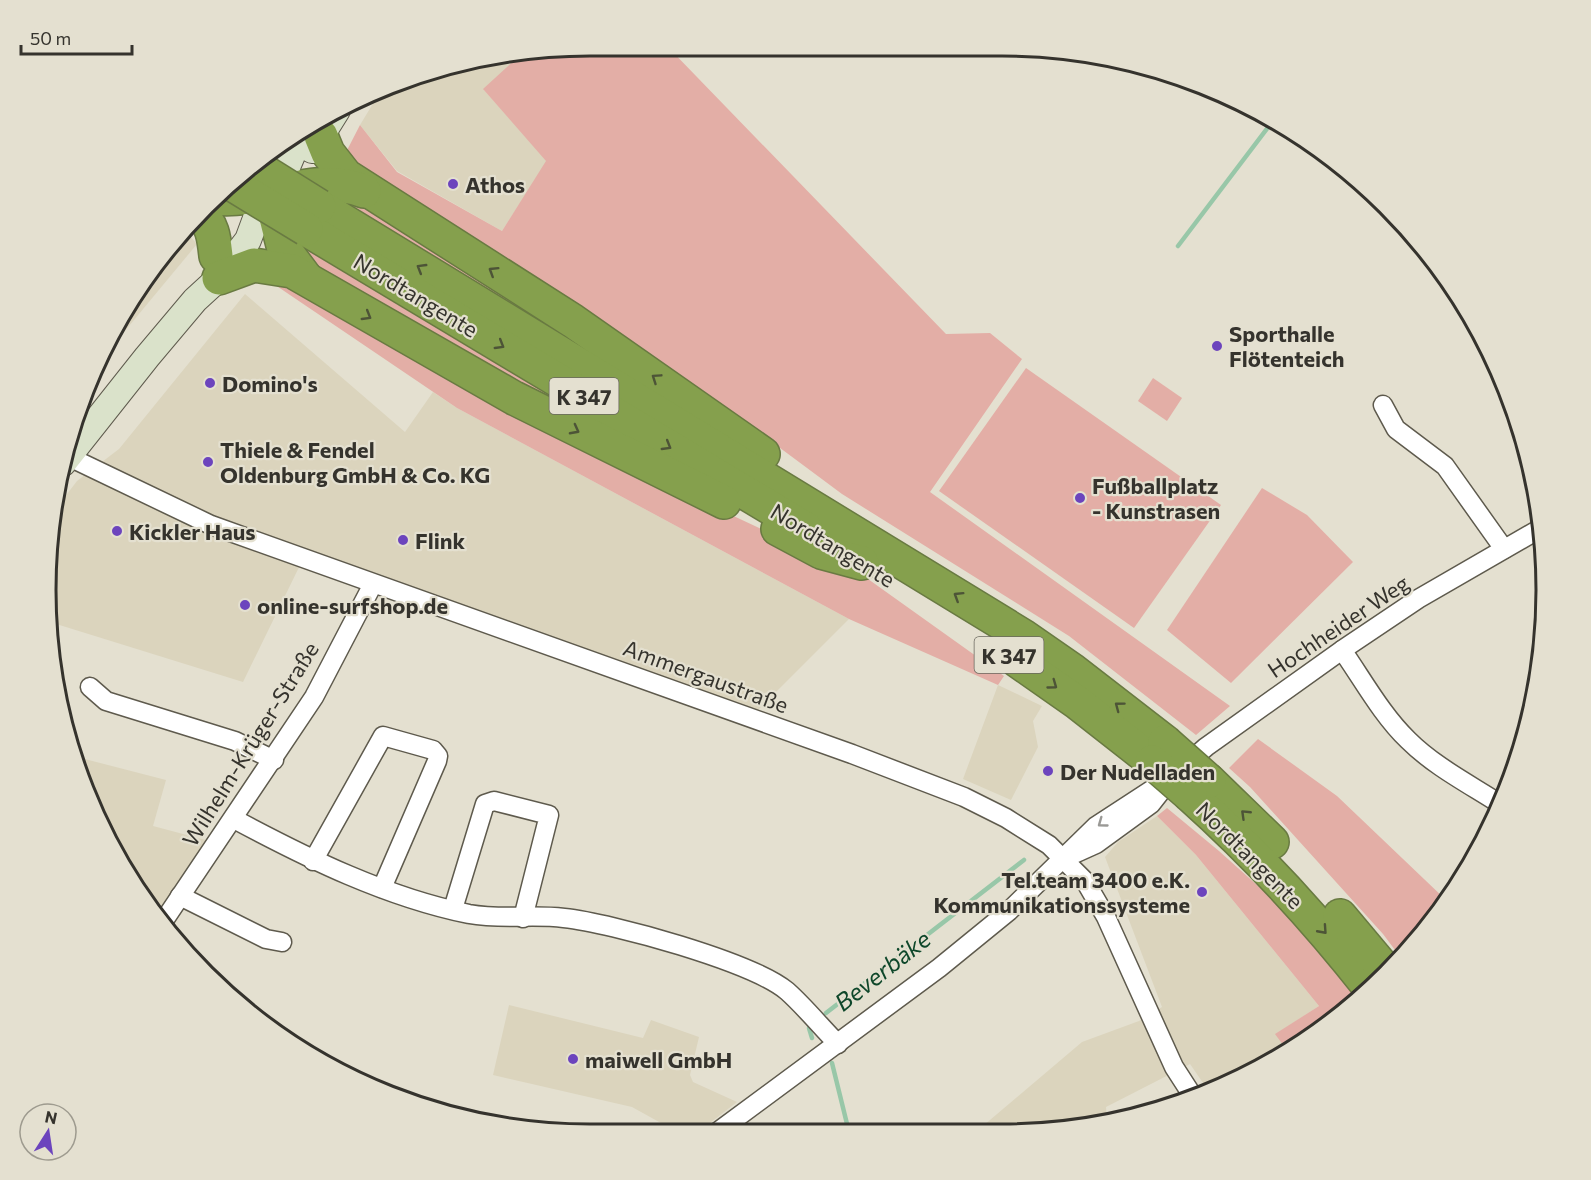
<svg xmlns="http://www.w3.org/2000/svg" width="1591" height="1180" viewBox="0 0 1591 1180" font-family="Commissioner,sans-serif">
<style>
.built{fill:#dbd4bd}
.green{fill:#e3aea6}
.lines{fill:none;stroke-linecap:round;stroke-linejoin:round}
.stream{stroke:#98c7a8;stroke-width:4.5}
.street-casing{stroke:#5e5a4d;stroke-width:21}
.secondary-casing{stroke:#5e5a4d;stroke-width:28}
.highway-casing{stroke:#697a42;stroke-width:36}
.street{stroke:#fff;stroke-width:18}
.secondary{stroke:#dae2ca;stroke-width:26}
.highway{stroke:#85a04d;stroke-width:33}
.highway-bridge-casing{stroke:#697a42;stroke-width:36;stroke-linecap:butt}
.highway-bridge{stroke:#85a04d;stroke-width:33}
.oneway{stroke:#4d5437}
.oneway2{stroke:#9a9996}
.poi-dot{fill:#6c44bd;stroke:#e4e0d0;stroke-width:2}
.labels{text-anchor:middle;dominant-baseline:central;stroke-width:4.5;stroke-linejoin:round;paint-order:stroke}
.shield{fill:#e4e0d0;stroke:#6a675e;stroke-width:1.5}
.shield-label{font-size:21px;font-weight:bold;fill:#35332d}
.poi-label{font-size:22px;font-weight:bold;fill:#35332d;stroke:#e4e0d0;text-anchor:start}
.street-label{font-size:22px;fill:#35332d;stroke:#e4e0d0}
.water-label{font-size:24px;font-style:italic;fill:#0e472a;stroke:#e4e0d0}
.rim{fill:none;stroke:#35332d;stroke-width:3}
</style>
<rect width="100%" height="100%" fill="#e4e0d0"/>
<g class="built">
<polygon points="521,54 484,90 547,161 502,231 397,171 360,125 380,92 449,64"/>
<polygon points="185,231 197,244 95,367 101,349"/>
<polygon points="245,294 405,432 433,392 457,408 849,619 751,717 303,559 243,682 53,623 47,619 54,511 77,481 119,449"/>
<polygon points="998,685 1042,706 1033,721 1038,747 1011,800 963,779"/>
<polygon points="77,757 166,780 153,826 217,843 157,921 86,798"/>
<polygon points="1157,816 1196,855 1319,1006 1276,1034 1286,1049 1210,1093 1190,1064 1106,1107 1107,1121 1072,1130 977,1131 1082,1042 1139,1021 1162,1007 1105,857 1118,842"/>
<polygon points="509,1005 643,1038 651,1020 699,1037 690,1075 693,1082 737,1102 697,1133 679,1133 632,1107 493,1075"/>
</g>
<g class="green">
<polygon points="590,45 666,45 946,334 990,333 1022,359 930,492 1230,706 1196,735 1069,636 842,494 768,439 342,160 360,125 397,172 502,231 546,161 483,89 521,54"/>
<polygon points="331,196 356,198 723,435"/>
<polygon points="299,245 337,262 725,494 593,431 312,268"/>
<polygon points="259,270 629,467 868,579 1004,676 998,685 849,619 457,408 256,272"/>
<polygon points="1026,368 1221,505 1134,628 939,491"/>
<polygon points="1153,378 1182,398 1167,421 1138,401"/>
<polygon points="1262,488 1307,515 1353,562 1231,683 1167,630"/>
<polygon points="1258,739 1337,796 1446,900 1401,958 1383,934 1250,787 1229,768"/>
<polygon points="1167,808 1219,851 1288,913 1361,996 1332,1023 1286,1049 1275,1034 1319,1006 1196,855 1157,816"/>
</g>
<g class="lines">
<g class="stream">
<polyline points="1178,246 1272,122"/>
<polyline points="826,1013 1024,860"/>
<polyline points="809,1028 812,1038"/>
<polyline points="832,1063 849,1132"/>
</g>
<defs>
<g id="street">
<polyline points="1383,405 1396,429 1445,466 1504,549"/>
<polyline points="65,455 211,525 852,754 964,797 1006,818 1049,845 1085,881 1106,917 1174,1067 1194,1098"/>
<path d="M1342 650C1363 680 1382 715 1408 740 1434 766 1469 784 1500 804"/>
<polyline points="90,687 106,701 235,741 274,760"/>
<path d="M234 819C309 859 386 897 469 914 503 920 531 914 564 918 612 923 752 962 787 991 805 1007 821 1027 838 1044"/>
<polyline points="1065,858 1096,844 1151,804 1173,776 1206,747 1342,650 1418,599 1541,528"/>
<polyline points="313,861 383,736 433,750 438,756 437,761 382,888"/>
<polyline points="180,896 266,939 282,942"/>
<polyline points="453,909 485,804 494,801 549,815 523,918"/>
<polyline points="161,925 314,697 373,584"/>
<polyline points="716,1133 939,968 1009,911 1096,826 1165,781"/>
</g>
<g id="secondary">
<polyline points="312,150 337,110"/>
<polyline points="63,463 147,357 195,300 219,278 248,240 258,213 284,174 298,141 309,124"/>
</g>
<g id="highway">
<polyline points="321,136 328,153 346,176 573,321 763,454"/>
<polyline points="268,186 284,249 305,277"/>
<path d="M213 198C267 204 309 171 364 191"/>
<polyline points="319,206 1023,636 1072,670 1165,742"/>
<path d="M199 212C213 225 214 238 216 256"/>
<polyline points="306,229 806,529"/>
<polyline points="219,278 254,265 292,271 514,398 724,502"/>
<polyline points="778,529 821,552 862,563"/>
<polyline points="1018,661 1078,703 1148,758"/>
<polyline points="1209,781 1272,842"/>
<path d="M1190 795C1256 854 1315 918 1370 988"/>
<polyline points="1340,916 1387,972"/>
</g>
</defs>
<use href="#street" class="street-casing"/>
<use href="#secondary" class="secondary-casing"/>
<use href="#highway" class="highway-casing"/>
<use href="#street" class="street"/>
<use href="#secondary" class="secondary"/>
<use href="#highway" class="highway"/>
<defs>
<g id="highway-bridge">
<polyline points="255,166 319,206"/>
<polyline points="232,184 306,229"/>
<polyline points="1165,742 1209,781"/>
<polyline points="1152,762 1190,795"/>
</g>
</defs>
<use href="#highway-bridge" class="highway-bridge-casing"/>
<use href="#highway-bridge" class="highway-bridge"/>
</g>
<defs><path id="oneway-chevron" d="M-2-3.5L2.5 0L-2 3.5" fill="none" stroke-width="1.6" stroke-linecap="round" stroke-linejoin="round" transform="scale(1.5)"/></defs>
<g class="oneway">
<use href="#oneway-chevron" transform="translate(421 268) rotate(-149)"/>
<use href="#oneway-chevron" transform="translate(493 271) rotate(-148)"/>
<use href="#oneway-chevron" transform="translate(367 316) rotate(31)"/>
<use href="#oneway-chevron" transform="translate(500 345) rotate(31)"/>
<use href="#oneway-chevron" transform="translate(656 378) rotate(-146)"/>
<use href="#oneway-chevron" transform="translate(575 430) rotate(28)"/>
<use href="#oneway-chevron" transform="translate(667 446) rotate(31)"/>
<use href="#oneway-chevron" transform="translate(958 596) rotate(-148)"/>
<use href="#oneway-chevron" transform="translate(1053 685) rotate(36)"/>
<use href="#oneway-chevron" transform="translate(1119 706) rotate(-143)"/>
<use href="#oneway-chevron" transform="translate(1245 814) rotate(-136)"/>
<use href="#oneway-chevron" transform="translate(1323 930) rotate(48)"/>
</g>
<use class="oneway2" href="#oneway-chevron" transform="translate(1102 823) rotate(144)"/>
<g class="poi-dot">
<circle cx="453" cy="184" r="6"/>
<circle cx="1217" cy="346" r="6"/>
<circle cx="210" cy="383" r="6"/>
<circle cx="208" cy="462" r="6"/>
<circle cx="1080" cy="498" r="6"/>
<circle cx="117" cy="531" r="6"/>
<circle cx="403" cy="540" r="6"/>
<circle cx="245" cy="605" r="6"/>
<circle cx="1048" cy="771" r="6"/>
<circle cx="1202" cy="892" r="6"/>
<circle cx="573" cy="1059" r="6"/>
</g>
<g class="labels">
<g class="shield">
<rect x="549.5" y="378" width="69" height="36" rx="4.5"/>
<rect x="974.5" y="637" width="69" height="36" rx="4.5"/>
</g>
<g class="shield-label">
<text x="584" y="396">K 347</text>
<text x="1009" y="655">K 347</text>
</g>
<g class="poi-label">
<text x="465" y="184">Athos</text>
<text x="1229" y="333">Sporthalle<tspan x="1229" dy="25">Flötenteich</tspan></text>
<text x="222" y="383">Domino's</text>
<text x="220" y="449">Thiele &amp; Fendel<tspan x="220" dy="25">Oldenburg GmbH &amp; Co. KG</tspan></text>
<text x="1092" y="485">Fußballplatz<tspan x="1092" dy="25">- Kunstrasen</tspan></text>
<text x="129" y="531">Kickler Haus</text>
<text x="415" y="540">Flink</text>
<text x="257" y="605">online-surfshop.de</text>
<text x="1060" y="771">Der Nudelladen</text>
<text x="1190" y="879" text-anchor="end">Tel.team 3400 e.K.<tspan x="1190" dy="25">Kommunikationssysteme</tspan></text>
<text x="585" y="1059">maiwell GmbH</text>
</g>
<g class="street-label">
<text transform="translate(416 295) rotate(31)">Nordtangente</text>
<text transform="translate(833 545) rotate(31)">Nordtangente</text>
<text transform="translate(1338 626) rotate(-34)">Hochheider Weg</text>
<text transform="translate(706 676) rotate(20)">Ammergaustraße</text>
<text transform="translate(250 744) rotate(-58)">Wilhelm-Krüger-Straße</text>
<text transform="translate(1250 855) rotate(45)">Nordtangente</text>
</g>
<g class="water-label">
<text transform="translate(882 970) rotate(-38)">Beverbäke</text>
</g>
</g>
<path d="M0 0H1591V1180H0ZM590 56H1002A534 534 0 0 1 1536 590V590A534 534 0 0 1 1002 1124H590A534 534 0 0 1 56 590V590A534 534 0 0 1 590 56Z" fill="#e4e0d0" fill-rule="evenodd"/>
<path class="rim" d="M590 56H1002A534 534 0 0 1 1536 590V590A534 534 0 0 1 1002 1124H590A534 534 0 0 1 56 590V590A534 534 0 0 1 590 56Z"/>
<g transform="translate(48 1132) rotate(12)"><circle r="28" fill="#e4e0d0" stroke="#9e9b8f" stroke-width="1.5"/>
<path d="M0-4.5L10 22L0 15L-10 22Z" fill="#6c44bd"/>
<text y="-9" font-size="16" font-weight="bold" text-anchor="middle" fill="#35332d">N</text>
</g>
<path d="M21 45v9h111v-9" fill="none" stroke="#35332d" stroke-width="3"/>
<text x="30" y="45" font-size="18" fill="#35332d" stroke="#e4e0d0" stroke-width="4.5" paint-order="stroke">50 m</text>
</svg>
